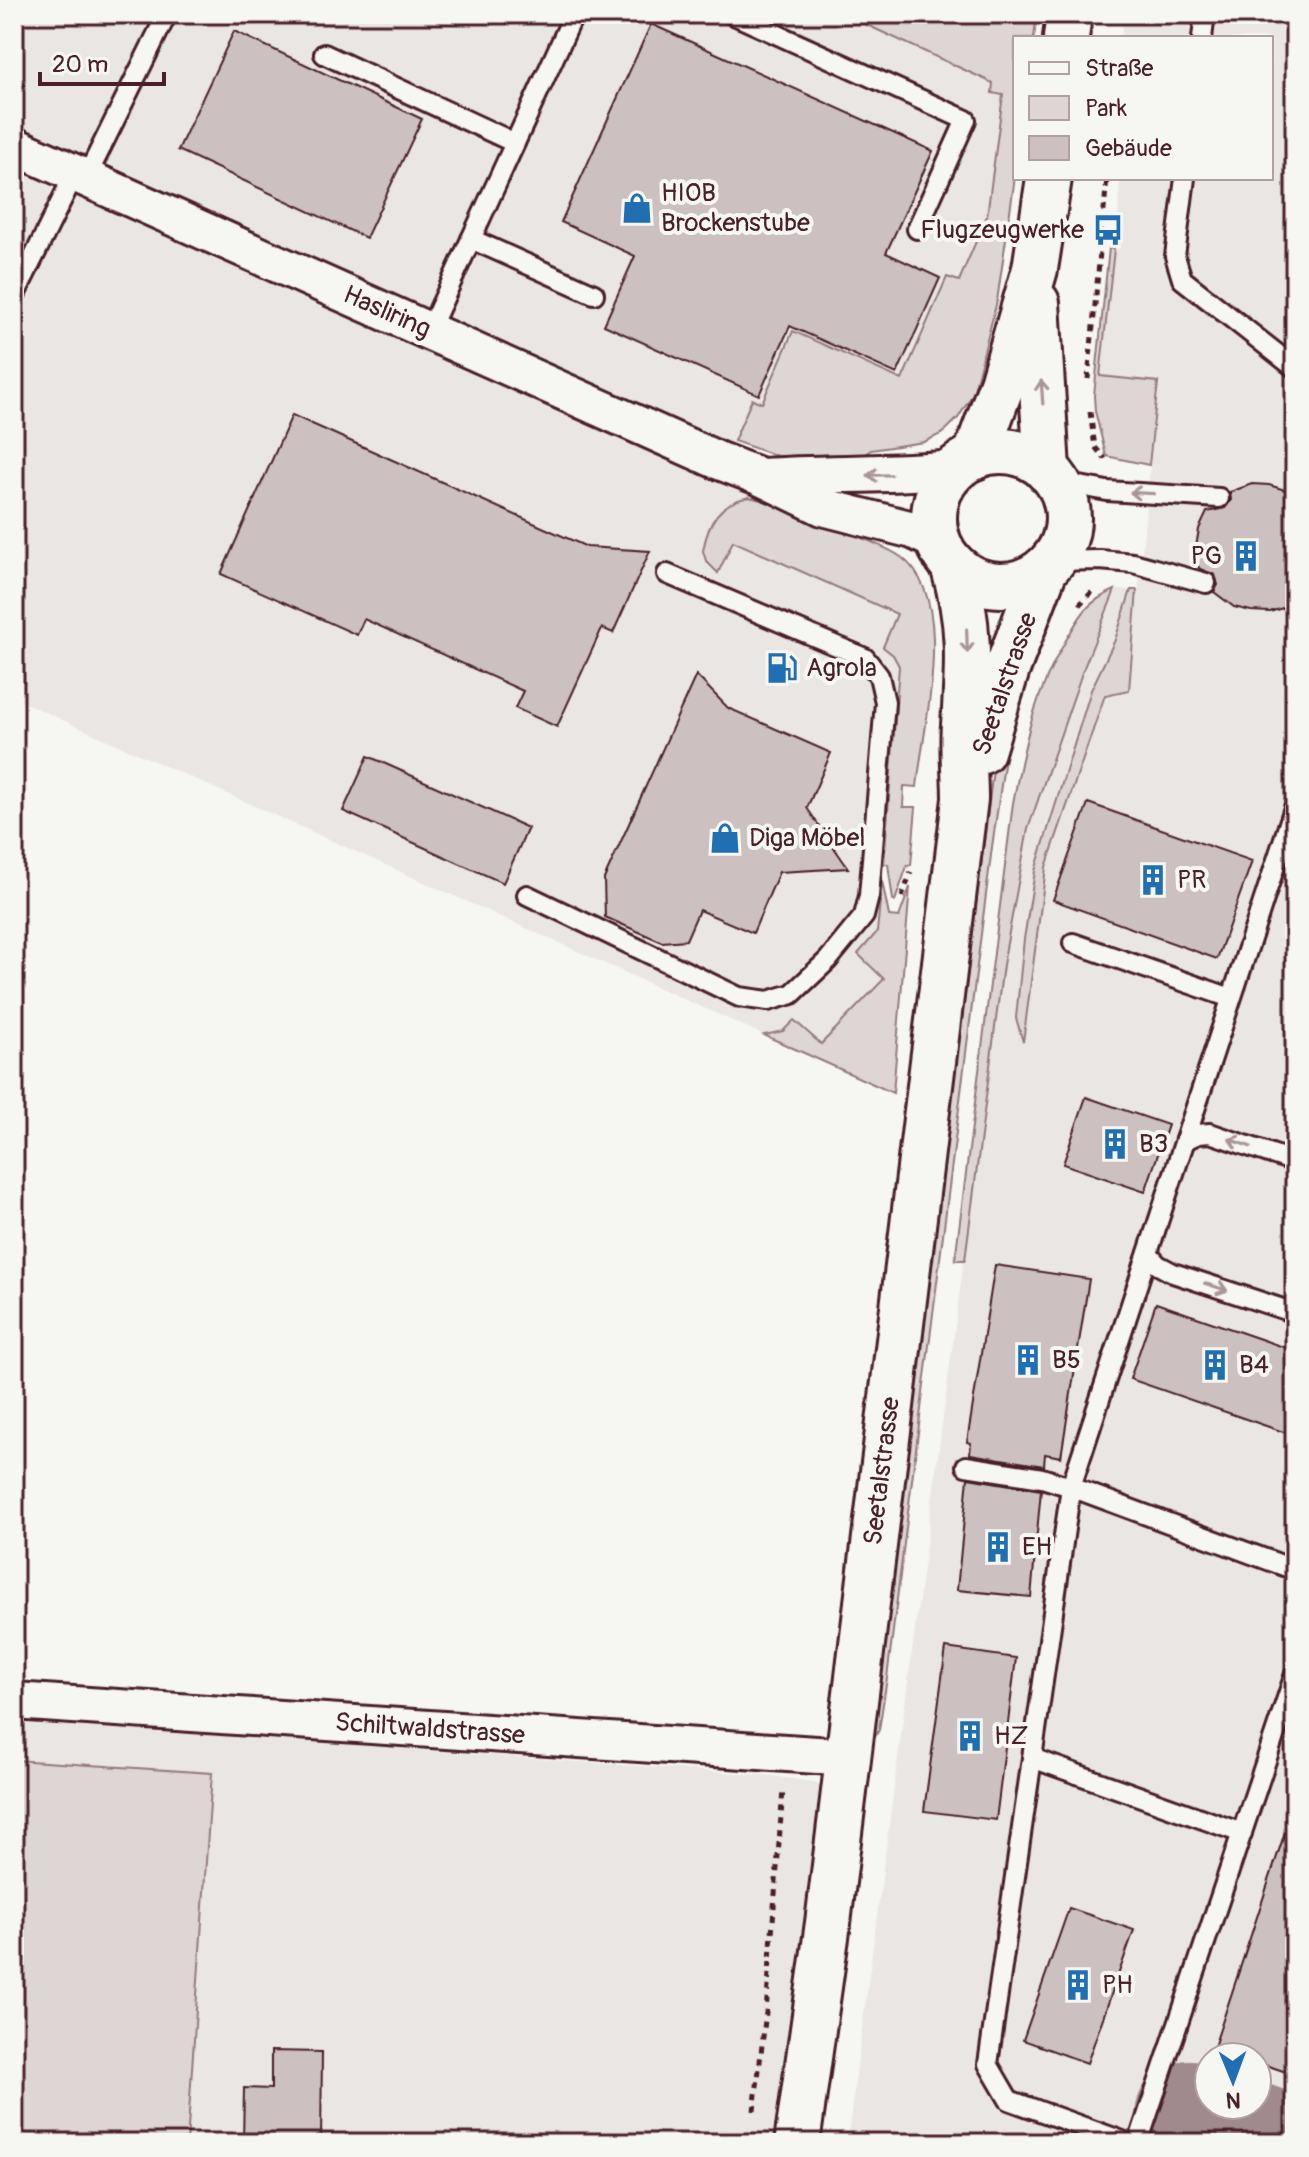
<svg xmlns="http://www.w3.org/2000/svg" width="1309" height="2157" viewBox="0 0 1309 2157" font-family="Pangolin,sans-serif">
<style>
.built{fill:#e9e6e3;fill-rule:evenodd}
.green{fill:#ddd6d5;stroke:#947a80;stroke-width:2}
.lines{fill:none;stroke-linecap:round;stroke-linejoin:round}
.taxiway{stroke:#a08a8e;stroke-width:112}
.building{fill:#ccc1c0;stroke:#4a1f2b;stroke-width:2}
.lane-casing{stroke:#4a1f2b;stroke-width:24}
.street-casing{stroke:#4a1f2b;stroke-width:42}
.primary-casing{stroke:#4a1f2b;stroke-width:50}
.path{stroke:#4a1f2b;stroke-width:5;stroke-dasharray:6 6;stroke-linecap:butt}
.lane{stroke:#f6f6f2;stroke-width:18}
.street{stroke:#f6f6f2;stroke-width:36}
.primary{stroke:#f6f6f2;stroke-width:44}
.oneway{stroke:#a99598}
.labels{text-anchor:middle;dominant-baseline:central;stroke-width:8;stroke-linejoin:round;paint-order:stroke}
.poi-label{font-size:26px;fill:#4a1f2b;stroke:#f6f6f2;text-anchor:start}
.street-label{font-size:26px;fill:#4a1f2b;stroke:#f6f6f2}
</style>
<rect width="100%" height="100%" fill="#f6f6f2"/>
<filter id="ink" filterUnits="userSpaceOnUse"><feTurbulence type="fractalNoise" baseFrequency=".0125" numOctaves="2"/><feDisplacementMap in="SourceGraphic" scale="16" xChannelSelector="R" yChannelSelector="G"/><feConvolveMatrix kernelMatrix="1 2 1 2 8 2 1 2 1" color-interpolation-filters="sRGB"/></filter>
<g filter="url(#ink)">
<g class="built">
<polygon points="14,14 843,14 982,78 993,83 1003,95 987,216 959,281 947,277 902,381 793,331 762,404 752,399 734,441 749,497 732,500 718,573 732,541 897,614 893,655 899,666 899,681 877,932 859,954 884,978 821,1044 783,1031 764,1035 14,698"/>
<path d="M1124 14H1295V2143H847L1003 965 1028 829 1083 670 1115 590H1131L1115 640 1091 690 1035 871 1024 939 1016 1018 1023 1039 1046 867 1105 694 1129 689 1158 383 1100 376 1114 249H1119L1122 221 1118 220 1120 178H1271V38H1121ZM1209 2057H1257V2105H1209Z"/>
<polygon points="14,1712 300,1731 405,1749 773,1776 824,1784 779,2143 14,2143"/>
</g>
<g class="green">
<polygon points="843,14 1037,14 1034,38 1015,38 1015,177 997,301 973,394 958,418 943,433 924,442 871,450 863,455 862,462 777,456 734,441 752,399 762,403 793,331 902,380 947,277 959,281 987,216 1003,95 992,93 993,83 982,78"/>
<polygon points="1109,248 1114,249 1100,376 1158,382 1149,465 1106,456 1095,411 1094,396"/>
<path d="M749 497 853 524 851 533C867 541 887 547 901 557 958 598 923 726 917 787L904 786 903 807H916L911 865 907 866 895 901 893 900 888 864H884L899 666 893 655 883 647 897 614 733 541 718 573 706 561 703 551C708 522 719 503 749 497Z"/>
<path d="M1115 590 1083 670 1028 829 1003 965 965 1260H955L1013 803C1025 742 1033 697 1065 642 1080 616 1086 602 1115 590Z"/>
<polygon points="1131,590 1137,590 1129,690 1105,695 1046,867 1023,1042 1016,1018 1024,939 1035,871 1091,690 1115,640"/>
<polygon points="1015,717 1005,758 992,847 887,1678 879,1730 871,1744 994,762"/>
<polygon points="882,881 889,916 899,917 910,887 893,1093 764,1035 783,1031 794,1020 821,1044 884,979 858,954 877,932"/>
<polygon points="14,1760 212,1773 187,2143 14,2143"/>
</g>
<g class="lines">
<polyline class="taxiway" points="1191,2116 1267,2143"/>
</g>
<g class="building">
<polygon points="651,24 933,151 886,253 940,278 897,374 790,326 759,395 604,325 635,256 561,222"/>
<polygon points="234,31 422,119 366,238 178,150"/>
<polygon points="292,415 587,547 650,551 613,633 602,628 557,727 515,708 523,691 364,619 357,635 221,574"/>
<polygon points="1252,484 1269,485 1295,493 1295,604 1270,612 1251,611 1234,607 1214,592 1218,585 1215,575 1200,569 1198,566 1196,547 1199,529 1207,512 1225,508 1231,500 1230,492"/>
<polygon points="696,675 728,708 831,753 807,808 848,868 779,872 753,933 699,910 686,940 662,942 605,917 604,879"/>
<polygon points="368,756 528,828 503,883 343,811"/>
<polygon points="1088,803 1252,861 1217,959 1053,900"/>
<polygon points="1086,1097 1168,1125 1145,1192 1063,1164"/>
<polygon points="995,1265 1089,1279 1061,1457 1045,1454 1044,1466 970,1454 971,1443 967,1442"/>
<polygon points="1156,1303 1295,1351 1295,1436 1130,1379"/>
<polygon points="968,1478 1041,1490 1031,1597 957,1590"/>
<polygon points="946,1648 1016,1658 996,1820 924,1811"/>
<polygon points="1289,1820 1295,1821 1295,2075 1257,2062 1257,2057 1242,2057 1214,2047"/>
<polygon points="1069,1908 1134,1930 1087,2063 1023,2040"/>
<polygon points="271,2051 322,2052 321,2143 243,2143 244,2088 271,2089"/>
</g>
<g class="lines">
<defs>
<g id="lane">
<polyline points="732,14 966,120 917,229"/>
<polyline points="1202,38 1205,14"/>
<polyline points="324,54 515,143"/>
<polyline points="86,178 167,14"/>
<polyline points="1185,178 1175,256 1182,279 1295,368"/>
<polyline points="471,239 594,294"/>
<polyline points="14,297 75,173"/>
<polyline points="429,331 574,14"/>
<polyline points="1058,482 1107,491 1219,498"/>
<polyline points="1053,561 1100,560 1133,563 1206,583"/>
<polyline points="527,895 739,997 768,1001 792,994 828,960 864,916 869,896 885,702 879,676 865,658 667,574"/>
<polyline points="1073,943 1231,998"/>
<polyline points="1185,1140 1198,1134 1210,1133 1295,1162"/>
<polyline points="1148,1254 1158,1265 1173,1273 1295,1313"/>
<polyline points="966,1466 1042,1478 1071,1487 1295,1570"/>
<polyline points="1032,1758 1242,1833"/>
<polyline points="1128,2143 1009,2100 988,2064 1071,1487 1295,805"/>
<polyline points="1138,2143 1295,1674"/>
</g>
<g id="street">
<polyline points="14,146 717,460 761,477 823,507 913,530 938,542"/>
<path d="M763 477C828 473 892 475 956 469"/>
<polyline points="14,1701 847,1757"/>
</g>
<g id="primary">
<polyline points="1066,38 1069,14"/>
<polyline points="1037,303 1047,470"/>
<circle cx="1001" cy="518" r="67"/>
<polyline points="975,457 1002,384 1035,269 1049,178"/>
<polyline points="982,751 1007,669 1045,569"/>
<path d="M797 2143 828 1923 965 799C965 774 962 749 964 725 968 665 971 624 953 565"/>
</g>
</defs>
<use href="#lane" class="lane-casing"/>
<use href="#street" class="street-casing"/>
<use href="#primary" class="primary-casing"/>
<g class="path">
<polyline points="1088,379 1107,178"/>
<polyline points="1090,412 1095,447 1105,459"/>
<polyline points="1079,605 1095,589"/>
<polyline points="902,897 911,872"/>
<polyline points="754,2111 766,2012 783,1790"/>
</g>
<use href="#lane" class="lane"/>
<use href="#street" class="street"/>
<use href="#primary" class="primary"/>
</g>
<defs><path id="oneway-shaft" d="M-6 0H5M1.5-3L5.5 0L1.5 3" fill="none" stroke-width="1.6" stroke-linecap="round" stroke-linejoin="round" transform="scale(2)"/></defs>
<g class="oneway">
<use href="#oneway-shaft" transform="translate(1042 392) rotate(-94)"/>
<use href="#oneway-shaft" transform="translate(879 475) rotate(179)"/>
<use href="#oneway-shaft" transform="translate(1142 493) rotate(-177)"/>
<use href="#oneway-shaft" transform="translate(967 641) rotate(88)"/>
<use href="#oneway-shaft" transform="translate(1240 1143) rotate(-161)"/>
<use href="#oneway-shaft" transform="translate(1216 1287) rotate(18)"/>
</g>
</g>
<defs>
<symbol id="shop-bare" viewBox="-9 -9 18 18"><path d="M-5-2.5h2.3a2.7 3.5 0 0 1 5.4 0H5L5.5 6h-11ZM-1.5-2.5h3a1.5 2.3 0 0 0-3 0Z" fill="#1f6fb2" stroke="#f6f6f2" stroke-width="2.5" paint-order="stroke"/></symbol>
<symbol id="bus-bare" viewBox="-9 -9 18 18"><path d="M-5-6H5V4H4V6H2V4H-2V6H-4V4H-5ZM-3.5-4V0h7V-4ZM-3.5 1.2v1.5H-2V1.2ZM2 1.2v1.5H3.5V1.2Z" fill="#1f6fb2" stroke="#f6f6f2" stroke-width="2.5" paint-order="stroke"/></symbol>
<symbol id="building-bare" viewBox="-9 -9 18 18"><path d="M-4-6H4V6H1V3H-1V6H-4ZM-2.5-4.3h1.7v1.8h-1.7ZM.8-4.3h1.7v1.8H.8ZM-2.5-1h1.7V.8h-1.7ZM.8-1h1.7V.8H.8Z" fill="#1f6fb2" stroke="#f6f6f2" stroke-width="2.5" paint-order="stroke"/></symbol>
<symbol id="fuel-bare" viewBox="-9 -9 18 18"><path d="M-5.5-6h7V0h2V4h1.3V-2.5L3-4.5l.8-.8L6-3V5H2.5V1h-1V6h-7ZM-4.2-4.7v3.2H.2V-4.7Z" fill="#1f6fb2" stroke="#f6f6f2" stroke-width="2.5" paint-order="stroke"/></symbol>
</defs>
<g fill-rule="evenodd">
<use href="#shop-bare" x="615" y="186" width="44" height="44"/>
<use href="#bus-bare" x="1086" y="208" width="44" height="44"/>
<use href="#building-bare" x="1224" y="534" width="44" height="44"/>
<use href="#fuel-bare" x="760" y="646" width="44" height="44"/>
<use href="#shop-bare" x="703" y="816" width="44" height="44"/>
<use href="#building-bare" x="1131" y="858" width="44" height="44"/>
<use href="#building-bare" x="1093" y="1122" width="44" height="44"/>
<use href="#building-bare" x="1006" y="1338" width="44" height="44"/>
<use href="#building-bare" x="1193" y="1343" width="44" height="44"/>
<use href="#building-bare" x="976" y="1525" width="44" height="44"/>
<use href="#building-bare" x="948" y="1714" width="44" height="44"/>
<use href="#building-bare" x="1056" y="1963" width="44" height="44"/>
</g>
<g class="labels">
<g class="poi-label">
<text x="661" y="193">HIOB<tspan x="661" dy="30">Brockenstube</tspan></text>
<text x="1084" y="230" text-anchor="end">Flugzeugwerke</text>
<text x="1222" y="556" text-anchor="end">PG</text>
<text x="806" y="668">Agrola</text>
<text x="749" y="838">Diga Möbel</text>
<text x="1177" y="880">PR</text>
<text x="1139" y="1144">B3</text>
<text x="1052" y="1360">B5</text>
<text x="1239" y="1365">B4</text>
<text x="1022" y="1547">EH</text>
<text x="994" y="1736">HZ</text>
<text x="1102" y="1985">PH</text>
</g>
<g class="street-label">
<text transform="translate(387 312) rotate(24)">Hasliring</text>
<text transform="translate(1005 684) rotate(-71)">Seetalstrasse</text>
<text transform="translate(882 1471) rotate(-83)">Seetalstrasse</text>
<text transform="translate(430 1729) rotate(4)">Schiltwaldstrasse</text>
</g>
</g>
<rect width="1309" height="2157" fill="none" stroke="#f6f6f2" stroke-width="48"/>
<rect x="24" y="24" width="1261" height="2109" fill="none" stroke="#4a1f2b" stroke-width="3" filter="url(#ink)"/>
<rect x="1013" y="36" width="260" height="144" fill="#f6f6f2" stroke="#b1a0a2" stroke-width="2"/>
<rect x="1029" y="62" width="40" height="12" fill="#f6f6f2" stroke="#b1a0a2" stroke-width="2"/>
<text x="1085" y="76" font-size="24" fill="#4a1f2b">Straße</text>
<rect x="1029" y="96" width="40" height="24" fill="#ddd6d5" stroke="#b1a0a2" stroke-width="2"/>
<text x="1085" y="116" font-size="24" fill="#4a1f2b">Park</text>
<rect x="1029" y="136" width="40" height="24" fill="#ccc1c0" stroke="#b1a0a2" stroke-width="2"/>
<text x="1085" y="156" font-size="24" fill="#4a1f2b">Gebäude</text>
<g transform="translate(1233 2081) rotate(179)"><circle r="38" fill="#f6f6f2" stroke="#b1a0a2" stroke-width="2"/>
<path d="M0-6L14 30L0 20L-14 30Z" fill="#1f6fb2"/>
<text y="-12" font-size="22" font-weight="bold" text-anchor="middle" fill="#4a1f2b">N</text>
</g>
<path d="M40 72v12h124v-12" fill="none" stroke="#4a1f2b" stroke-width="4"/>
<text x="52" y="72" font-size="24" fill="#4a1f2b" stroke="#f6f6f2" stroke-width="6" paint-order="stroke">20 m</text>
</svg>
